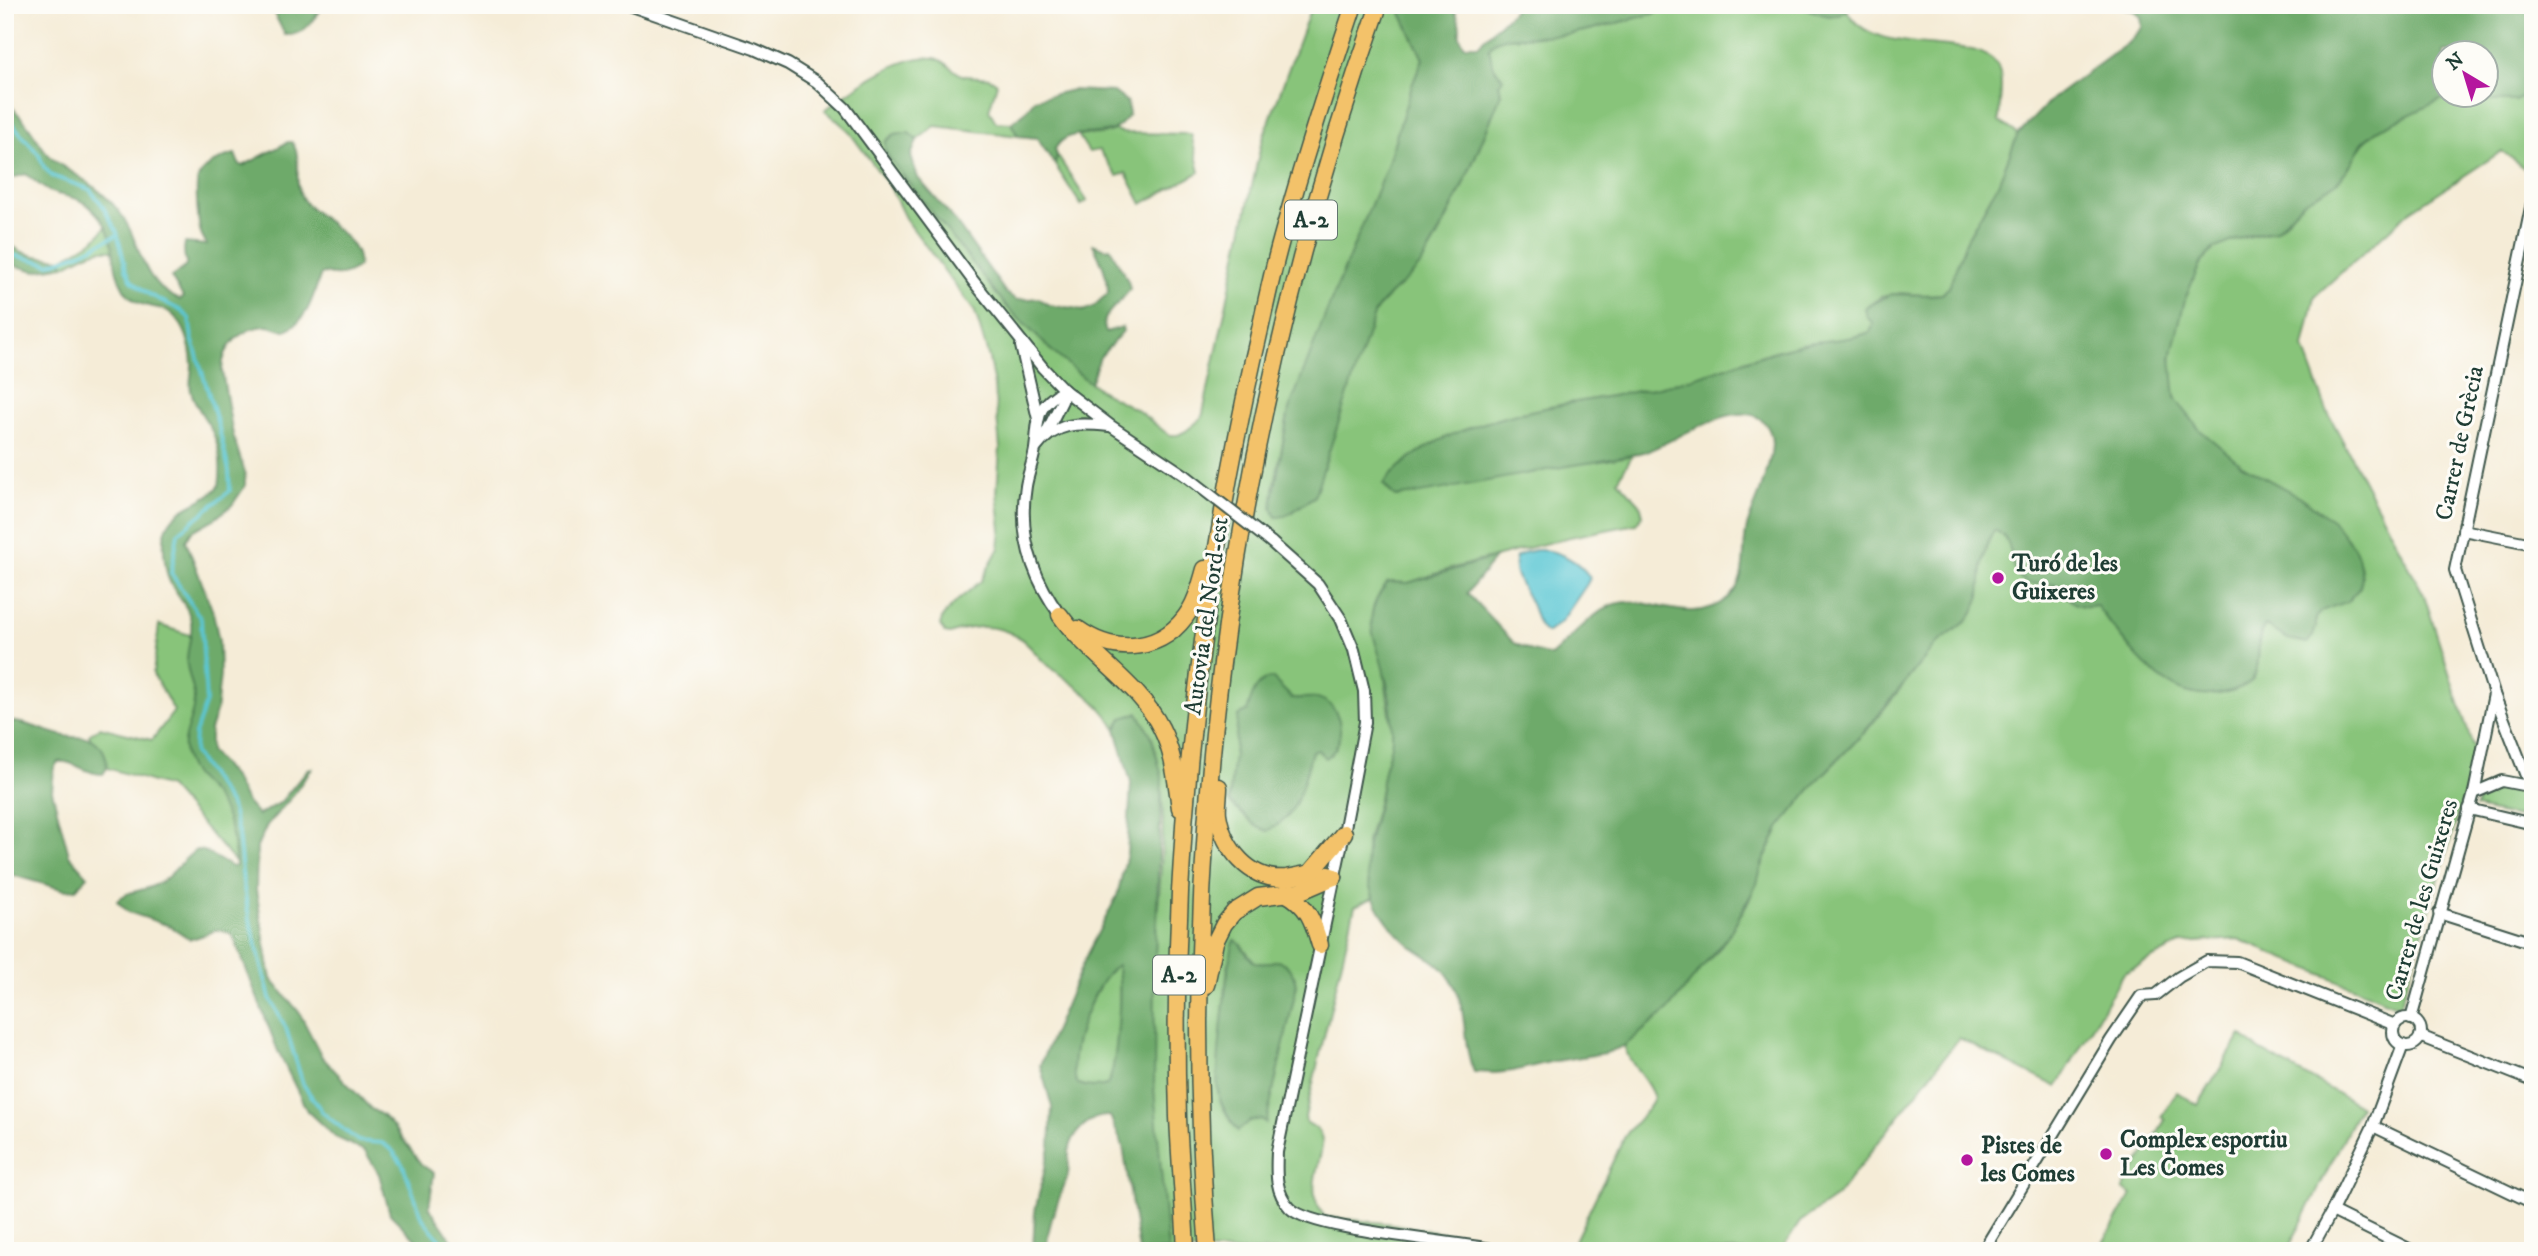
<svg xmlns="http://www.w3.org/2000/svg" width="2538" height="1256" viewBox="0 0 2538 1256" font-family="'IM FELL DW Pica',serif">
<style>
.green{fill:#88c47a;stroke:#548057;stroke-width:2;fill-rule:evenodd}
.forest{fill:#6eaa6a;stroke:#46744f;stroke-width:2;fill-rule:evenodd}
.water{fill:#5bc7d4;stroke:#3d8284;stroke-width:2}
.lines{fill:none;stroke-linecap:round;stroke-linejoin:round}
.stream{stroke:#5bc7d4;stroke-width:3.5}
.minor-casing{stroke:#3f574c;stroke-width:14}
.highway-casing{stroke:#3f574c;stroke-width:19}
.minor{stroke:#fff;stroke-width:10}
.highway{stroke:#f3c26a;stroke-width:16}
.minor-bridge-casing{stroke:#3f574c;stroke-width:14;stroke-linecap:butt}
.minor-bridge{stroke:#fff;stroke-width:10}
.poi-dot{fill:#b5179e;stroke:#fdfcf7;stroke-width:2.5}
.labels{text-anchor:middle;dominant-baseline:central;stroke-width:6;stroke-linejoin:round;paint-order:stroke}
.shield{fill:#fdfcf7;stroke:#62766e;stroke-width:2}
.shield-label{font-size:23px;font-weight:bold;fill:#1f3d34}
.street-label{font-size:24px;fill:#1f3d34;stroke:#fdfcf7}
.poi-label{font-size:24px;font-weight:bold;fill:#1f3d34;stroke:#fdfcf7;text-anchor:start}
</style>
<rect width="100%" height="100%" fill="#fdfcf7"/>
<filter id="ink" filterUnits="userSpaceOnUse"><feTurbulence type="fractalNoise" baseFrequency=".0143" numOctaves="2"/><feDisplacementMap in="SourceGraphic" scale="14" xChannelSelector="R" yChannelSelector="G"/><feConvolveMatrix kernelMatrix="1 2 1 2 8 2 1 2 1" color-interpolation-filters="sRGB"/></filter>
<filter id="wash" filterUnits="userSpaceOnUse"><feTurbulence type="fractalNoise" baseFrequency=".00686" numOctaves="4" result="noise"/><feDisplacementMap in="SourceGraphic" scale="28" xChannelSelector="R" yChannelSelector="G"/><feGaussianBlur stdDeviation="1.57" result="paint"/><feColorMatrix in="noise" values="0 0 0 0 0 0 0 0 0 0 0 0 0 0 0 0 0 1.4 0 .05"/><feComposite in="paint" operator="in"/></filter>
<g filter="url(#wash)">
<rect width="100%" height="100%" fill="#f5ecd7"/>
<g class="green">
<path d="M1312 5H1402L1400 11 1423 59 1412 85 1387 166 1289 410 1274 488 1293 513 1298 505 1375 312C1387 292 1410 281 1423 261 1456 209 1478 151 1501 94L1499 84 1503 78C1494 68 1489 61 1489 48L1495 41 1504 38 1569 34 1589 30 1652 14 1674 5H1798L1822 14 1840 15 1847 10C1871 62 1980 29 1998 67 2004 82 1999 105 1999 121L2018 134 1998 184 1966 241 1950 287 1942 294 1922 295 1901 293 1881 297 1865 308 1874 324 1871 332C1850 340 1829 340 1808 343 1763 351 1719 372 1675 383 1588 406 1443 408 1383 484L1395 497 1633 454 1618 480 1640 504 1643 515 1636 524 1570 537 1453 568 1408 583 1388 582 1384 672 1392 728V748L1385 766 1378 803 1367 841 1368 879 1373 898 1355 906 1305 1117 1306 1122C1310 1125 1316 1127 1319 1132 1332 1150 1298 1186 1325 1217L1393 1224 1554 1251H1168C1164 1196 1155 1141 1154 1086 1153 1043 1155 1000 1155 958 1157 887 1174 802 1151 735L1122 718 1116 729C1099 698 1071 684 1045 663 1036 655 1028 642 1018 637 996 624 972 625 950 634L945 633 940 625 943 616 957 601 981 581 999 548 1001 529 997 493 1000 448 994 386 989 358 975 312 905 218 890 187 847 129 825 110C850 91 901 52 935 58 946 60 952 71 962 75 974 79 989 73 997 84L989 110 996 122 1011 123 1018 136 935 126 917 140C906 131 895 130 885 142L997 295 1054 353 1101 391 1137 410 1169 435H1178L1186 431 1202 418 1261 144ZM1287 693 1292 698H1317L1334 710 1340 729 1338 743 1321 754 1318 750 1312 751 1307 771 1288 817 1256 826 1229 802 1233 764 1252 699ZM1236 941C1253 952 1248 970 1275 961L1295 977 1296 989 1265 1122 1262 1119 1250 1121 1238 1131 1219 1096 1220 1043 1228 964Z"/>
<path d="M2533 89V170L2530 173 2502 151 2409 212 2315 296 2304 348 2327 411 2424 595 2476 756 2400 1007 2238 939 2182 943 2124 973 2057 1087 1959 1038 1836 1197 1800 1222 1781 1251H1570L1623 1140C1631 1124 1647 1114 1654 1098 1648 1078 1630 1067 1624 1046L1668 1010 1691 979 1719 949 1749 901 1770 846 1779 828 1815 783 1868 729 1935 645 1967 621 1973 613 1986 547 1994 530 2003 534 2012 551 2042 585C2060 581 2073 596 2087 607L2096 605C2127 643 2168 711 2227 692 2235 689 2245 687 2251 681 2264 664 2253 640 2265 625L2288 639 2316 627V618L2321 610 2361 568C2347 515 2296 498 2254 473 2232 461 2182 419 2175 396 2168 377 2171 357 2175 338 2184 303 2191 255 2230 241 2243 237 2265 235 2276 229 2287 224 2293 210 2302 203 2319 190 2334 187 2348 168 2354 160 2357 148 2365 141 2386 119 2421 107 2449 96L2467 101H2515Z"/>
<polygon points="1115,130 1123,133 1191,134 1200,172 1142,204 1126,173 1117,176 1099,150 1089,152 1078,135 1103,134"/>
<polygon points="1057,155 1087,201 1081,205 1055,165"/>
<path d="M107 226 115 251C96 246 80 258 64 266L62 259 94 240Z"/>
<polygon points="159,625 190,635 199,699 189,735 228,812 236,863 169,787 101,766 89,735 100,727 152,740 174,711 153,674"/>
<polygon points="2494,789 2504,789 2533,795 2533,820 2475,808 2480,797"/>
<path d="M1117 964C1122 984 1118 1069 1107 1085L1092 1088 1078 1084C1071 1074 1071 1059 1074 1047 1078 1027 1101 975 1117 964Z"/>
<polygon points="2241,1035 2258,1049 2360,1106 2287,1251 2098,1251 2132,1195 2123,1189 2165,1120 2161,1117 2177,1092 2198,1105"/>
</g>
<g class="forest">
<path d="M270 5H324C313 20 305 36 285 35Z"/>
<path d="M1402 5H1454C1454 13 1458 15 1459 22 1462 34 1456 32 1464 45H1479C1490 30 1507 21 1517 5H1674L1652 14 1589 30 1569 34 1504 38 1495 41 1489 48 1493 67 1503 78 1499 84 1501 94C1478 151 1455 208 1423 261 1410 282 1387 292 1375 312L1314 497C1300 504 1291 518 1276 517L1272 508 1273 498 1289 410 1326 313 1387 166 1412 85 1423 59 1400 11Z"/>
<path d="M1798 5H1850C1839 26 1813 11 1798 5Z"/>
<path d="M2116 5H2533V89L2515 101H2467L2458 97 2449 96 2379 129 2363 142 2348 169 2336 183 2303 202 2276 230 2246 236 2213 249 2200 264 2185 299 2171 357 2175 398 2200 430 2242 465 2300 497 2333 521 2354 547 2358 557 2362 577 2360 587 2348 601 2321 611 2316 618V627L2313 636 2307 643 2288 639 2265 625C2253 641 2264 664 2251 681 2245 687 2235 690 2227 692 2168 711 2127 644 2096 605 2061 611 2069 584 2050 583 2041 582 2032 587 2023 580 2006 567 2018 540 1994 530L1986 547 1982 565 1980 596 1973 613 1967 621 1935 645 1867 729 1815 783 1779 828 1762 864 1757 884 1730 933 1668 1010 1624 1046 1606 1053 1550 1062 1513 1071 1495 1073 1474 1072C1461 1043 1469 1009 1451 980 1442 964 1426 956 1411 946 1396 933 1380 915 1373 896 1359 859 1370 838 1379 802 1381 790 1382 778 1385 766 1389 753 1393 743 1392 730 1392 711 1389 689 1384 672 1375 633 1359 618 1388 582L1408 583 1496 557 1467 593 1514 643 1532 651 1551 656C1568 641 1591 614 1612 605 1645 591 1689 631 1729 597 1749 579 1741 550 1747 527 1750 515 1756 504 1760 492 1766 470 1784 435 1759 418 1734 401 1674 441 1650 450 1621 460 1587 462 1557 468 1503 478 1449 489 1395 497L1383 484C1443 408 1587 406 1675 383 1719 372 1763 352 1808 343 1829 340 1850 340 1870 332L1874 324 1867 317 1865 308 1891 294 1932 295 1942 294 1949 287 1966 241 1998 184 2018 134 2053 98 2128 43 2142 28 2141 17 2134 11ZM2444 52H2486V94H2444Z"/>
<path d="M1072 90 1114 92 1127 102 1129 114C1109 150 1072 119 1055 149L1057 155 1055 165 1037 138 1018 136 1011 123 1024 113 1035 99Z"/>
<path d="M5 98C11 107 19 114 26 123 37 137 44 154 59 164 80 177 102 190 118 210 143 241 137 282 180 300L183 297 171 277C198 260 180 267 185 243L207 245C205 240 201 235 200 230 198 221 195 186 198 179 202 167 224 156 235 154L239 164 243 166 288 142H292C304 160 291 183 304 201 318 219 363 239 358 267 346 276 338 277 324 273L321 274C313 294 310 318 288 329 281 333 275 326 267 326 242 327 222 346 222 371L233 435 245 473V486L232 505 216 518 191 532 186 541 213 612 219 641 220 675 216 712 210 730V751L233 777 247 803 258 815 280 803 308 769 312 768 291 798 267 825 257 847 256 890 271 979 299 1012 322 1057 371 1109 382 1115 391 1124 422 1165 434 1173 429 1207 459 1251H427L390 1214 379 1174 365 1151 335 1137 307 1111 278 1051 234 938C221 921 206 937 190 939L170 926 128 912 117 901C127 890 140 892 153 886 171 879 180 861 196 850L204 851 232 867 236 866C235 841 229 815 214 796 205 784 192 777 187 763 177 737 193 724 194 701 195 688 188 677 187 664 186 650 193 636 191 622 189 605 175 595 169 580 165 569 162 544 165 533 173 504 204 505 219 486 222 466 220 446 211 429 204 416 195 406 191 391 189 382 192 374 192 365 191 348 186 327 173 315 160 302 139 313 124 289 107 261 122 239 94 211 79 195 70 199 51 192 45 190 32 179 26 174L5 180Z"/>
<path d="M904 133H909L917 140 911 156 918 178 956 222 1006 293 1017 300 1039 298C1052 312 1068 303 1083 311L1093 307 1108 293C1108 276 1101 260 1093 244L1106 249 1110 248 1128 281 1130 289C1122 303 1097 315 1106 332L1122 327 1123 331 1100 357 1090 383 1054 353 1008 308 890 159 885 151V142L895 134Z"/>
<path d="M5 240C25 258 37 256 62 259L64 266 35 271 5 263Z"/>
<path d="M1272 678 1292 698C1303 699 1315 695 1325 701 1345 713 1345 746 1326 758L1318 750 1312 751C1302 782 1301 816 1267 831L1256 826 1229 802 1238 716 1247 712C1251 698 1255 680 1272 678Z"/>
<path d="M1138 713 1151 735 1162 777 1155 956 1154 1088 1168 1251H1139L1123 1146 1110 1116C1090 1115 1073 1131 1069 1151 1068 1160 1070 1169 1067 1178 1059 1200 1046 1226 1047 1251H1033L1035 1211 1050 1147 1052 1107 1040 1065 1087 954 1117 896 1127 854 1131 783 1116 729 1122 718ZM1117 965C1123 982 1117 1070 1107 1085 1096 1088 1088 1088 1078 1084 1061 1060 1095 980 1117 965Z"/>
<path d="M5 721C26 721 45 732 65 736 76 739 88 734 97 743 105 749 107 759 107 768L103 774C86 775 75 760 58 762L54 768 52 791 69 855 88 876 76 889 65 890 5 873Z"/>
<path d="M1235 940C1244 946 1246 956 1253 961 1261 966 1267 962 1275 961 1289 960 1296 978 1296 989L1266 1123 1262 1119 1250 1121 1238 1131C1230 1120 1220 1105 1218 1092 1215 1075 1228 952 1235 940Z"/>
</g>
<path class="water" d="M1537 550C1556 549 1580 561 1590 578L1587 584 1561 622 1546 633C1536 626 1536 614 1531 604 1525 589 1510 574 1516 557L1526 552Z"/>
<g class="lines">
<g class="stream">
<polyline points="5,115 39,155 44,167 52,176 89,189 101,203 117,232 126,269 132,281 150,295 180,310 189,318 192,338 219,428 229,471 230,491 178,533 171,573 201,619 206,702 195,734 194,753 231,806 238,833 243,882 249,917 270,998 286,1028 303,1084 323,1113 358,1141 382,1143 392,1150 403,1165 423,1219 449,1251"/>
<polyline points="5,253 50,264 83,252 117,235"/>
</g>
</g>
</g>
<g filter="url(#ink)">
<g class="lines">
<defs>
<g id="minor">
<polyline points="628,5 754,49 788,64 817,82 845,108 974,282 1043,368 1064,390 1111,426 1186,476"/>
<polyline points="1021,346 1038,419"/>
<polyline points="1045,435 1062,401 1064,390"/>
<path d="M1036 448C1056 421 1079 423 1109 426"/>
<polyline points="2463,530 2533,544"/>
<path d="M1271 542 1318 584 1341 619 1354 650 1364 691 1365 722 1344 833 1277 1152C1276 1173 1275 1192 1290 1208 1312 1231 1461 1241 1502 1251"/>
<path d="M1060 615C1032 577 1018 534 1026 486 1028 474 1033 462 1035 449 1039 419 1034 407 1064 390"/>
<polyline points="2494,694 2530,786"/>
<polyline points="2474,793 2502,781 2533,787"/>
<polyline points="2469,809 2533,824"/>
<polyline points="2439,913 2533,943"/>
<circle cx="2407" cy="1032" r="14"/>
<polyline points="2411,1019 2474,793 2494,694 2455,570 2533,198"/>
<polyline points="2420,1036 2533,1081"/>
<polyline points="2373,1126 2533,1203"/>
<polyline points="2332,1211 2413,1251"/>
<polyline points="1983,1251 2111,1040 2141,996 2156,995 2179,977 2207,961 2237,962 2395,1025"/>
<polyline points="2310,1251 2332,1211 2373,1126 2403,1045"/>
</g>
<g id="highway">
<path d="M1060 615C1089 656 1139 683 1161 728 1174 753 1176 781 1180 808"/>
<path d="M1078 629C1116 656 1164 652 1190 610 1198 597 1201 583 1205 569"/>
<path d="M1219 787C1219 796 1217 806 1218 814 1223 848 1250 882 1287 878 1307 875 1313 869 1334 877"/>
<polyline points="1311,872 1344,833"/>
<path d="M1285 893C1308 905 1313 921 1320 945"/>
<polyline points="1206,985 1215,942 1224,924 1234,912 1258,897 1299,892 1334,877"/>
<path d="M1186 1251C1184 1206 1180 1162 1178 1117 1170 863 1198 607 1253 360 1262 323 1269 285 1279 248 1301 166 1327 86 1354 5"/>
<path d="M1208 1251C1174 827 1238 405 1379 5"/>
</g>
</defs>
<use href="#minor" class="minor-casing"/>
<use href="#highway" class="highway-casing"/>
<use href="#minor" class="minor"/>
<use href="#highway" class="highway"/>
<defs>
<polyline id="minor-bridge" points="1186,476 1271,542"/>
</defs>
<use href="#minor-bridge" class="minor-bridge-casing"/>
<use href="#minor-bridge" class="minor-bridge"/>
</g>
</g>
<g class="poi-dot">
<circle cx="1998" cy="578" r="7"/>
<circle cx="2106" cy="1154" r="7"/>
<circle cx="1967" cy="1160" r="7"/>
</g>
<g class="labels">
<g class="shield">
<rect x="1285" y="200.5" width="52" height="39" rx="5"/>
<rect x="1153" y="955.5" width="52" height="39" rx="5"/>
</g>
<g class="shield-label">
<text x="1311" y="220">A-2</text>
<text x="1179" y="975">A-2</text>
</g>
<g class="street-label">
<text transform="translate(2460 443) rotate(-78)">Carrer de Grècia</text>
<text transform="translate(1207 616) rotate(-82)">Autovia del Nord-est</text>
<text transform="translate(2422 900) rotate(-74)">Carrer de les Guixeres</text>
</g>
<g class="poi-label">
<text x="2012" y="564">Turó de les<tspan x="2012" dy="28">Guixeres</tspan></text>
<text x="2120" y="1140">Complex esportiu<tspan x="2120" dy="28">Les Comes</tspan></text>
<text x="1981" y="1146">Pistes de<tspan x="1981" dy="28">les Comes</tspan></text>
</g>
</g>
<rect width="2538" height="1256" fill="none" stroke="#fdfcf7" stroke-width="28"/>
<g transform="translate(2465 74) rotate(322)"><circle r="33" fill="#fdfcf7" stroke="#a4b0a9" stroke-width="2"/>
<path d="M0-5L12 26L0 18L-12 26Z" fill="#b5179e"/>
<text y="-10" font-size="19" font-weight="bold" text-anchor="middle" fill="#1f3d34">N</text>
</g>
</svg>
